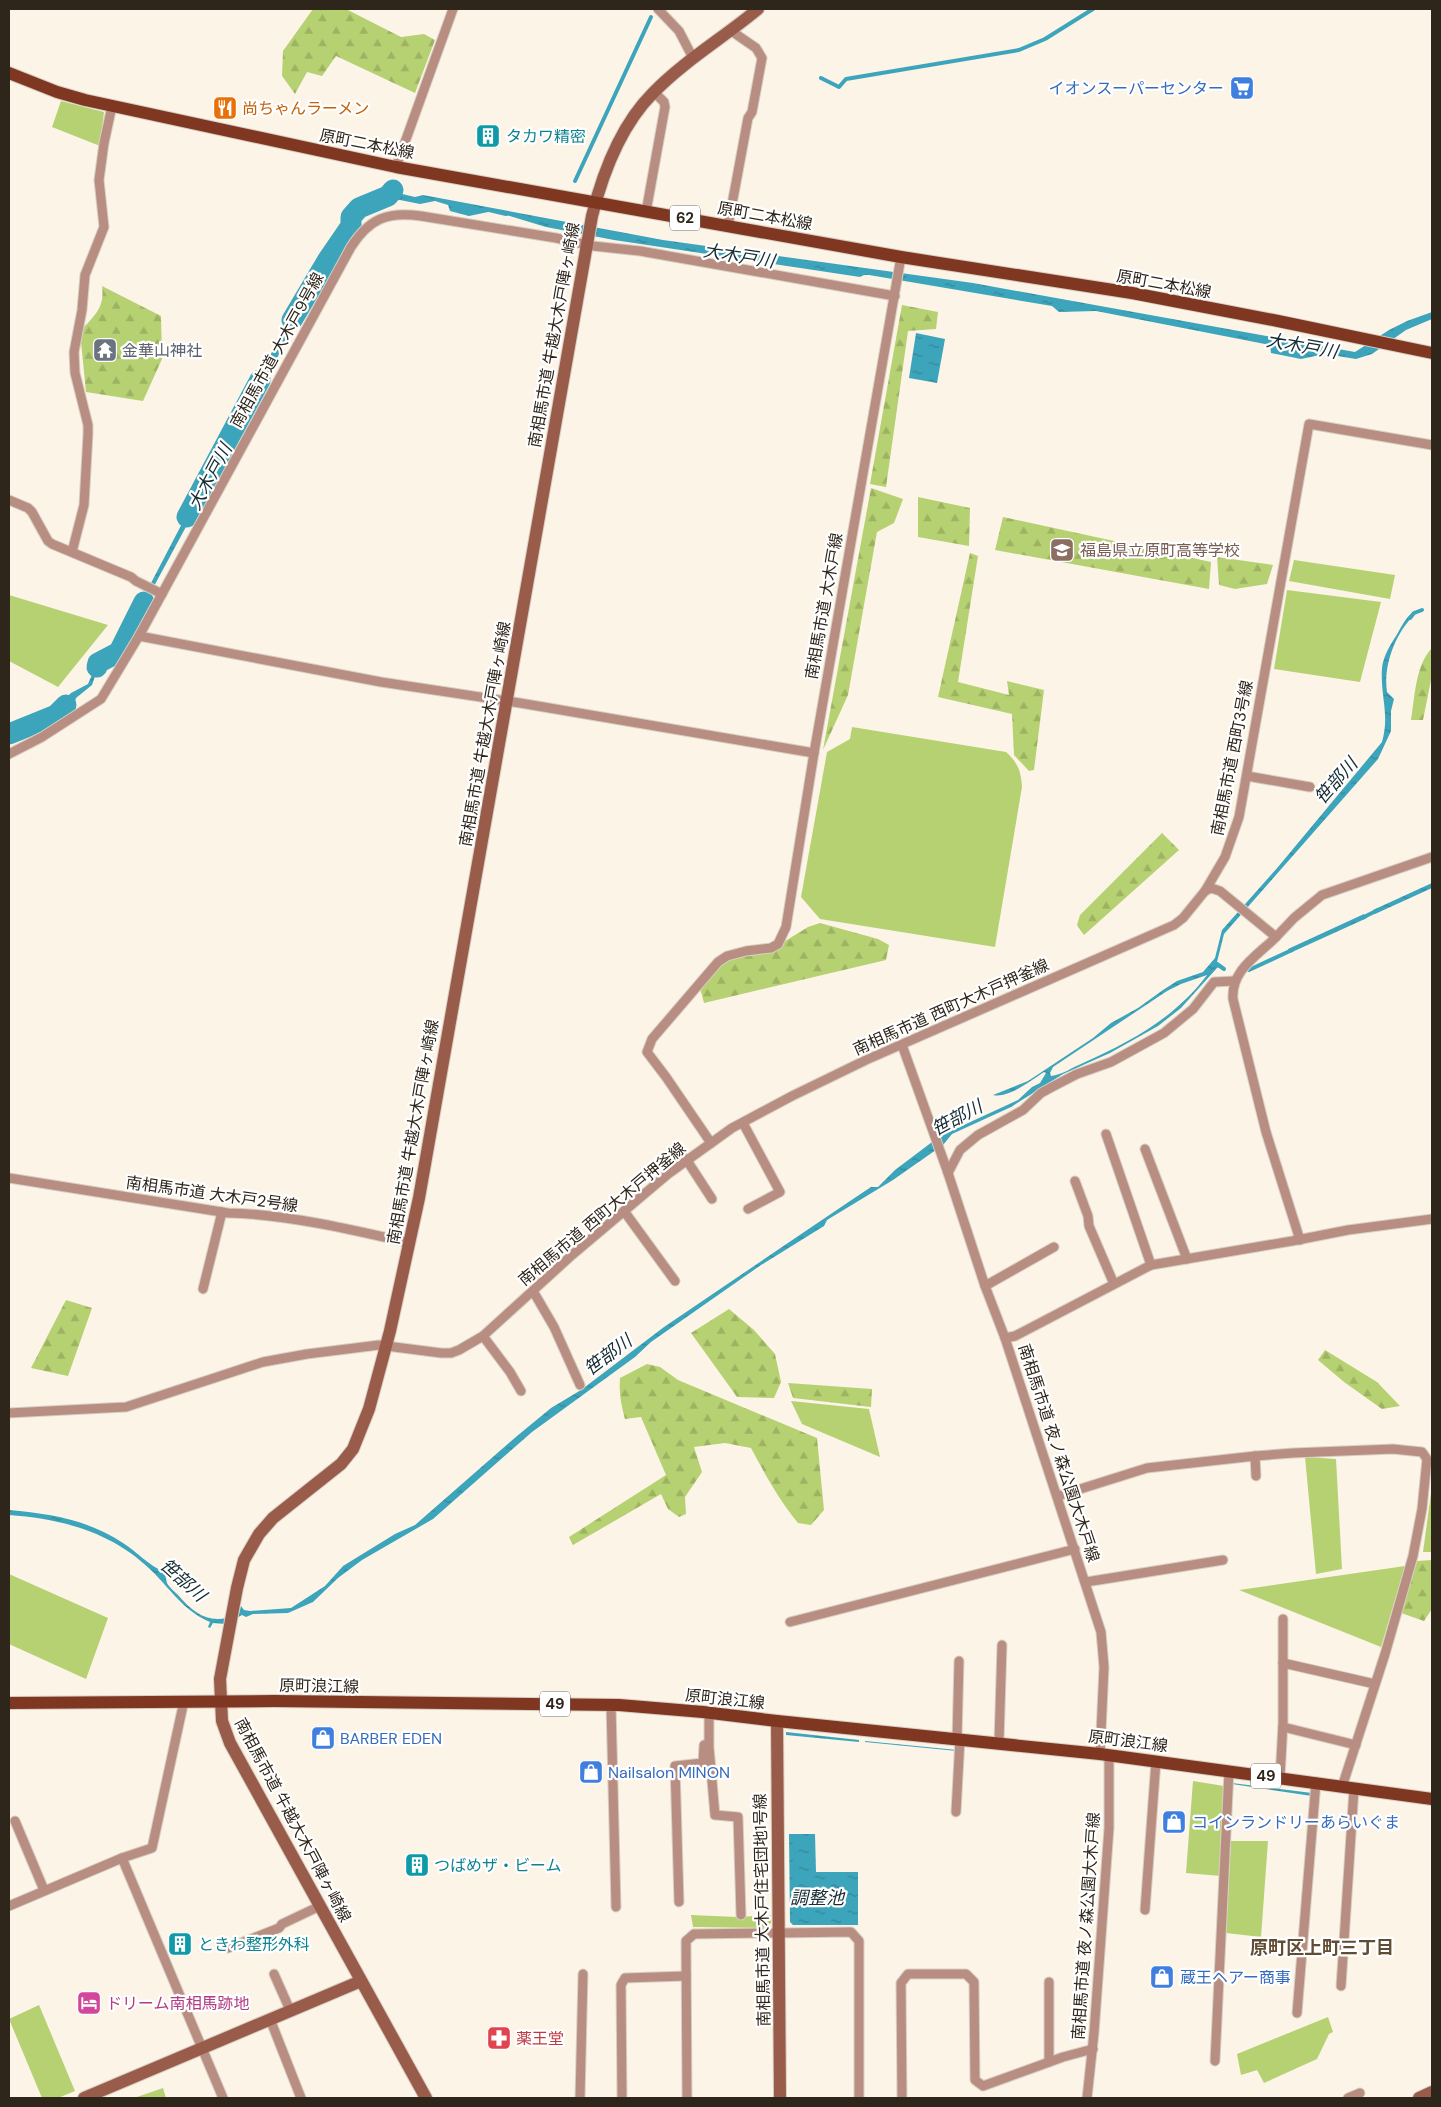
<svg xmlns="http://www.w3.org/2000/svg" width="1441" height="2107" viewBox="0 0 1441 2107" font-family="'DM Sans','Noto Sans JP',sans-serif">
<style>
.green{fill:#b6d172}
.forest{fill:url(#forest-firs)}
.water{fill:url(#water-ripples);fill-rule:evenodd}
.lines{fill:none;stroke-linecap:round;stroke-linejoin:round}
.stream{stroke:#3ca5bc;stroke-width:4}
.river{stroke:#3ca5bc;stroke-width:21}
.street-casing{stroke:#d8cfc3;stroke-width:11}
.secondary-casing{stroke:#d8cfc3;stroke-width:14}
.primary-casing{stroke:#d8cfc3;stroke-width:14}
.street{stroke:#b98e82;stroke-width:9}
.secondary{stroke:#995c4b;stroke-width:12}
.primary{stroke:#803722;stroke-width:12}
.labels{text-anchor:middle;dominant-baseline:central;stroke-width:4.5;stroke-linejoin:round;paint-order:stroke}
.shield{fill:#fff;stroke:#6d675f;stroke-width:1}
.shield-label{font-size:15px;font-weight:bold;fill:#2f261b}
.shop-label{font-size:16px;fill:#366cbe;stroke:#fff;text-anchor:start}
.food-label{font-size:16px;fill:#c56008;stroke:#fff;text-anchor:start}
.culture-label{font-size:16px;fill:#0d838f;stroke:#fff;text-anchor:start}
.street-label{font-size:16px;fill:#2f261b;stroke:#fff}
.worship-label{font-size:16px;fill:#5b616d;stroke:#fff;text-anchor:start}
.education-label{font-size:16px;fill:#785e54;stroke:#fff;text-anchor:start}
.hotel-label{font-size:16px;fill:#b23c85;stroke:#fff;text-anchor:start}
.health-label{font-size:16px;fill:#be3a42;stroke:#fff;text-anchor:start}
.water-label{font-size:18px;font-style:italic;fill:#162d33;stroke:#fff}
.neighbourhood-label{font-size:18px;font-weight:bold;fill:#614d33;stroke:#fff}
</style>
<defs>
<pattern id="forest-firs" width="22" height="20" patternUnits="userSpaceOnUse" patternTransform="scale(1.25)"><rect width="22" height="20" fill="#b6d172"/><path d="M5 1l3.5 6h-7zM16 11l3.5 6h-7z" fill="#9db362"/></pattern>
<pattern id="water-ripples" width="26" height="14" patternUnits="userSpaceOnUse" patternTransform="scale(1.25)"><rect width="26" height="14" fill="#3ca5bc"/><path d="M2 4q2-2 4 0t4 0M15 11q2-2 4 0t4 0" fill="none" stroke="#338698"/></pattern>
</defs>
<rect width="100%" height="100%" fill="#fdf4e8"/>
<g class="green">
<polygon points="61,101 104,112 100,146 52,127"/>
<polygon points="1294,560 1395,575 1390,599 1289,581"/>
<polygon points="1287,590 1381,602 1360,682 1274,669"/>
<polygon points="9,595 108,625 58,687 9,661"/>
<path d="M852 727 1006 752C1018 763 1021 771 1022 787L995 947 820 919 801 897 827 752 850 739Z"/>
<polygon points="791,1401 869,1409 880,1457 802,1424"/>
<polygon points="1305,1457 1336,1459 1342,1569 1316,1574"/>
<polygon points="1432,1486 1432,1552 1423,1552"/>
<polygon points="1405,1566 1381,1647 1239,1590"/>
<polygon points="9,1574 108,1618 86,1679 9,1644"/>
<polygon points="1193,1781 1224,1786 1221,1876 1186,1873"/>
<polygon points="1231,1841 1268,1841 1261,1937 1226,1933"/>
<polygon points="691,1915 737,1917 771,1915 771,1923 764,1928 693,1927"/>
<polygon points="39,2005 75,2091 58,2098 42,2098 9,2019"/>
<polygon points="1328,2017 1333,2032 1329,2034 1317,2059 1264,2083 1257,2070 1241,2075 1237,2054"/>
<polygon points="163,2088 166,2098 134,2098"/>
</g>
<g class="forest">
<polygon points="313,9 346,9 401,37 424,34 435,40 415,93 336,56 322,76 307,72 295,94 282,76 283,51"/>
<path d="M102 286 161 316 162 359 143 401 86 392 80 332C94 315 105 309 102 286Z"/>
<polygon points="902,305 938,312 936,329 908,331 886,487 870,484"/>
<polygon points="871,488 903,499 894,523 877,532 848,695 823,750"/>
<polygon points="918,497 970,508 969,546 918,537"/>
<polygon points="1003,517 1211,562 1209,589 995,550"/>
<polygon points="970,553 978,556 958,682 1009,695 1007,681 1044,690 1034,770 1029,771 1014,755 1012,714 938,697"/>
<polygon points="1217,557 1273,565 1267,584 1235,589 1219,585"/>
<path d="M1432 648V675L1423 720H1411C1415 697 1415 666 1432 648Z"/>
<polygon points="1162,833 1179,850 1084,935 1077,925 1080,915"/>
<polygon points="820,923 878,939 889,945 886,960 704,1003 700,988 719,965 734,957 769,951 808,927"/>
<polygon points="66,1300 92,1308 68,1376 31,1368"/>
<polygon points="729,1309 754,1330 775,1354 781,1382 774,1398 737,1397 691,1333"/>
<polygon points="1325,1350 1377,1382 1400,1406 1382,1409 1344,1382 1318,1360"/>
<path d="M647 1364 660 1367 678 1380 817 1438 824 1510 811 1525 798 1523C779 1500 765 1474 751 1448L725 1443 694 1447 702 1472 685 1497 686 1514 679 1517 668 1509 661 1494 573 1545 569 1537 666 1475 641 1417 625 1419C621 1404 619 1393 620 1378Z"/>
<polygon points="788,1383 872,1389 871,1407 793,1398"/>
<polygon points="1432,1560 1432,1609 1424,1621 1401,1613 1417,1561"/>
</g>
<g class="water">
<polygon points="398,193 415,197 423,195 663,240 973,283 1355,352 1389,330 1407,321 1432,312 1432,319 1406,330 1372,354 1356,359 1325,354 1301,359 1271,353 1270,345 1096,311 1059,312 1052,306 869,275 864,275 860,277 614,240 546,227 493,211 469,216 450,211 448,205 435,201 420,204 390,198 353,214 354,227 338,250 273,365 117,655 99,665 92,685 76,698 74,704 28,732 9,738 9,730 41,722 71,693 88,684 97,663 114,654 188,512 219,463 238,415 247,413 248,401 291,313 316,286 318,271 348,223 347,216 362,202"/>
<polygon points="916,333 945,339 937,383 909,378"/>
<path d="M1411 614 1414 615C1395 634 1383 666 1387 692L1394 699 1391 711V731L1378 759 1224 934 1217 962 1222 966 1217 968 1181 1008 1158 1026 1110 1053 1063 1074 1011 1107 952 1134 943 1145 893 1180 827 1220 824 1226 761 1265 651 1342 635 1357 532 1432 433 1519 362 1560 338 1578 313 1602 288 1613 253 1614 246 1617 242 1615 226 1624 213 1623 210 1628 208 1627 210 1622C186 1612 172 1592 155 1574 115 1533 64 1519 9 1515V1510C51 1514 86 1519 123 1543 137 1552 148 1565 164 1572 166 1576 166 1580 167 1583 169 1587 175 1592 178 1595 195 1615 213 1627 239 1613L241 1606 244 1610 250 1611 291 1608 325 1586 343 1566 395 1534 415 1525 517 1436 551 1408 581 1390 664 1327 850 1201 871 1187H878L895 1170 940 1136 1018 1100 1032 1087 1040 1083 1046 1073 1044 1072C1030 1081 1008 1099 993 1095L1028 1081 1093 1038 1111 1023 1138 1008 1163 990 1177 981 1203 972 1215 958 1222 930 1278 867 1382 742C1390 715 1380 695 1382 668 1383 657 1390 645 1396 636 1401 628 1404 620 1411 614ZM1207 975C1175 1018 1130 1042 1083 1063 1073 1067 1062 1075 1051 1076L1050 1073 1053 1067 1167 991 1181 984Z"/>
<polygon points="1432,883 1432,888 1375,914 1373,910"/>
<polygon points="1364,914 1367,918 1290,953 1288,949"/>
<polygon points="786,1732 859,1740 859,1742 786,1735"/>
<polygon points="865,1741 957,1750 957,1751 865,1742"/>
<polygon points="1232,1783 1312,1793 1312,1796 1232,1784"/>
<polygon points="789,1834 815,1834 816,1872 858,1872 858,1925 793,1925 790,1922"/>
</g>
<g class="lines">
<g class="stream">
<polyline points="821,78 839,87 846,79 1019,50 1045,39 1093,9"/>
<polyline points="575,181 651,17"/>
<polyline points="489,210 506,214"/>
<polyline points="1410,618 1414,613 1422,610"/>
<polyline points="1362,918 1378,910"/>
<polyline points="1217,964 1224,969"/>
<polyline points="1249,970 1292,950"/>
</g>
<g class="river">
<polyline points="292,320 327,261 351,226 351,217 359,208 388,196 393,190"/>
<polyline points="187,517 260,380"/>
<polyline points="97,667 98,663 119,652 144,602"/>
<polyline points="9,734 56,715 66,705"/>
</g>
<defs>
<g id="street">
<polyline points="658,9 679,31 693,58"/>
<polyline points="396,167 453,9"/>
<polyline points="646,212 665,107 664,102 654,92"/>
<polyline points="728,226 748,118 752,112 762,58 756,48 730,30"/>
<polyline points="9,500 28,508 32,512 48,541 52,544 131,577 136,581 162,594"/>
<polyline points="72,552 84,505 88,434 88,425 75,373 74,352 82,310 85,275 104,227 99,180 104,143 112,106"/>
<polyline points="139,636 381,682 520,703 814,753"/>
<path d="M9 754 42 737 101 699 139 636 351 247C369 219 387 211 421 216L556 238 593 246 640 251 895 296"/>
<polyline points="1247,776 1310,787"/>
<polyline points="1276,937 1294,918 1322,895 1432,857"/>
<polyline points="902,1045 948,1173 985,1286 1005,1338"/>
<polyline points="743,1123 780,1192 748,1209"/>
<polyline points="1106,1134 1151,1265"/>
<polyline points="711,1143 666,1077 647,1052 652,1039 718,962 727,956 746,951 771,948 778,944 786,927 814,753 901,257"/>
<polyline points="1145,1149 1187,1259"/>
<polyline points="686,1159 712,1199"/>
<polyline points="948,1173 960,1150 978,1135 1023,1110 1041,1093 1052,1087 1077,1074 1111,1062 1164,1033 1193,1009 1214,982 1234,981"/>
<path d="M9 1178 228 1213C285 1214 354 1230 410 1243"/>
<polyline points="1075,1181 1088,1216 1089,1226 1114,1284"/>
<polyline points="624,1211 675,1281"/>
<path d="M1300 1240 1266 1132 1233 999C1231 970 1257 956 1276 937L1220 891 1211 888 1205 891 1225 857 1239 817 1309 424 1432 445"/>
<polyline points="985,1286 1054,1247"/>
<polyline points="203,1289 222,1212"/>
<polyline points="533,1291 554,1327 580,1385"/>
<polyline points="483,1336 510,1372 521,1391"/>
<polyline points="9,1413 126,1407 263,1362 307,1354 379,1345 441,1353 451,1353 459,1350 483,1336 572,1255 668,1174 732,1128 792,1096 866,1060 1174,925 1183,918 1205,891"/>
<polyline points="1255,1456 1293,1453 1393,1449 1422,1452 1427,1459 1422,1509 1413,1556 1385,1654 1342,1787"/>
<polyline points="1058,1496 1147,1468 1255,1456 1256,1476"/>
<polyline points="1086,1582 1223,1560"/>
<polyline points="790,1622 1075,1549"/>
<polyline points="1283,1663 1375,1684"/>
<polyline points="611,1705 616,1907"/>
<polyline points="709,1713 709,1747 715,1815 738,1817 741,1915"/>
<polyline points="1283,1727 1356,1745"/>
<polyline points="957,1739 959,1661"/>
<polyline points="999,1742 1002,1645"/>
<polyline points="1100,1754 1104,1667 1101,1632 1005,1338 1015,1336 1151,1265 1292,1241 1348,1230 1432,1219"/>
<polyline points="1280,1778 1283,1723 1283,1619"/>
<polyline points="956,1812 960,1739"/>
<polyline points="15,1821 44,1890"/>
<polyline points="122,1858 152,1848 184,1701"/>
<polyline points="679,1902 675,1766 703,1763 704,1745"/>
<polyline points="9,1906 122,1858 223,2098"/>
<polyline points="1145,1910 1156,1761"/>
<polyline points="228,1948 279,1928 282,1924 320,1906"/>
<polyline points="274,1974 290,2010"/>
<polyline points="1049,1982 1049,2062"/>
<polyline points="1341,1986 1354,1789"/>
<polyline points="1297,2013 1316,1782"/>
<polyline points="270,2019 301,2098"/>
<polyline points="1215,2061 1229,1771"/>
<polyline points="580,2098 583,1974"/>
<polyline points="622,2098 621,1985 625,1978 686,1976"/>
<polyline points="687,2098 686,1941 694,1934 851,1932 859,1941 859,2098"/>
<polyline points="902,2098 901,1983 908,1974 966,1974 974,1982 975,2080 983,2086 1063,2057 1093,2049"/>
<polyline points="1087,2098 1094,2033 1109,1828 1109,1756"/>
<polyline points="1348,2098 1360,2093"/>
</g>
<g id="secondary">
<polyline points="777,1721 780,2098"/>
<polyline points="84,2098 361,1981"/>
<path d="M426 2098 230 1743 222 1721 220 1679 237 1588 244 1560 259 1534 273 1518 341 1464 353 1449 369 1409 390 1331 419 1198 592 216C603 172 620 126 653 93 684 61 723 38 758 9"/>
<polyline points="1419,2098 1432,2092"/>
</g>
<g id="primary">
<polyline points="9,73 57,92 85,100 396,167 901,257 1132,293 1278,321 1432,353"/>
<polyline points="9,1703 274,1701 619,1705 703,1712 777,1721 1100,1754 1432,1799"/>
</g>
</defs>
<use href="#street" class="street-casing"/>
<use href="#secondary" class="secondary-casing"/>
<use href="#primary" class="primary-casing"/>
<use href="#street" class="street"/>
<use href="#secondary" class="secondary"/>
<use href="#primary" class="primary"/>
</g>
<defs>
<symbol id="supermarket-square" viewBox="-11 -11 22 22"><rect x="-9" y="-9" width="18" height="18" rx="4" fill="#3f7fe0" stroke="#fff"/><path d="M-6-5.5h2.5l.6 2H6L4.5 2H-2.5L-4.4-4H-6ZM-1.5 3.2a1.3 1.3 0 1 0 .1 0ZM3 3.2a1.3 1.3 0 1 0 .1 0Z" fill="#fff"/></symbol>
<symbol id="restaurant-square" viewBox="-11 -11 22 22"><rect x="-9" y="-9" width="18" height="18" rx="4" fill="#e8710a" stroke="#fff"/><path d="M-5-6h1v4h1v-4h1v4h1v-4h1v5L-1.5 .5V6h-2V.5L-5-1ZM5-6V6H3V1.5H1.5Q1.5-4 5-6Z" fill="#fff"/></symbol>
<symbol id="building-square" viewBox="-11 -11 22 22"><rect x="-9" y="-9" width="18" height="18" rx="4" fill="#0f9aa8" stroke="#fff"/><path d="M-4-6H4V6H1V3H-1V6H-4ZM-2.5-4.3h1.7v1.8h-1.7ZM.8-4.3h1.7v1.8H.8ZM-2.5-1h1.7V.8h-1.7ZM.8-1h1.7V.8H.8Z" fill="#fff"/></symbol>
<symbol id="temple-square" viewBox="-11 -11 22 22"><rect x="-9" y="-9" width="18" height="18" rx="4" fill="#6b7280" stroke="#fff"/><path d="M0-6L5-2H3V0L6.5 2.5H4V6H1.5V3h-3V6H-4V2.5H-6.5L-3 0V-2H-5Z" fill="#fff"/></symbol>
<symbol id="school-square" viewBox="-11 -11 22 22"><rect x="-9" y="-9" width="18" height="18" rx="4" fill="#8d6e63" stroke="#fff"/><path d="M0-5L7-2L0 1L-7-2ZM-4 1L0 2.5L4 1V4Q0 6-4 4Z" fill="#fff"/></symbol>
<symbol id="shop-square" viewBox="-11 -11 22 22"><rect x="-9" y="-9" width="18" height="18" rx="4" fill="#3f7fe0" stroke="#fff"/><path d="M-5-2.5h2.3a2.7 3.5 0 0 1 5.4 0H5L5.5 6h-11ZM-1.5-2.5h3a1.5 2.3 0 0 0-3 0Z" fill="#fff"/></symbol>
<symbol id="hotel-square" viewBox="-11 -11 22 22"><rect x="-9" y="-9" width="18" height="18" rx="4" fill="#d1479c" stroke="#fff"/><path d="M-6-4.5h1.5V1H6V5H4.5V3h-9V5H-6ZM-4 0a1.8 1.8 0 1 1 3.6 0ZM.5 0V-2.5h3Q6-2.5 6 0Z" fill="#fff"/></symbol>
<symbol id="pharmacy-square" viewBox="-11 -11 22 22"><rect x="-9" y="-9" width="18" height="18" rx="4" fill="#e0444e" stroke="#fff"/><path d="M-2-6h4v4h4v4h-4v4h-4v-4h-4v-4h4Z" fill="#fff"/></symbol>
</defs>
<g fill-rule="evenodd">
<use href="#supermarket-square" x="1228" y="74" width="28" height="28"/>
<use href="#restaurant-square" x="211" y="94" width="28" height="28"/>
<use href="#building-square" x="474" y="122" width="28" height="28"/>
<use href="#temple-square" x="91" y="336" width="28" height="28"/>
<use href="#school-square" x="1048" y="536" width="28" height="28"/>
<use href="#shop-square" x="309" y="1724" width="28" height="28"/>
<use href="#shop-square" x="577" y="1758" width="28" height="28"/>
<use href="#shop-square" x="1160" y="1808" width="28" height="28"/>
<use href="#building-square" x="403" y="1851" width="28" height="28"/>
<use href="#building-square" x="166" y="1930" width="28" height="28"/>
<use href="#shop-square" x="1148" y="1963" width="28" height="28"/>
<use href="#hotel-square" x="75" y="1989" width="28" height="28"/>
<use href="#pharmacy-square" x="485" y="2024" width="28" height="28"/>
</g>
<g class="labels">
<g class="shield">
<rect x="670" y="205.5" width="30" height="25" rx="4"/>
<rect x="540" y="1691.5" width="30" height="25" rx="4"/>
<rect x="1251" y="1763.5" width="30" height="25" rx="4"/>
</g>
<g class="shield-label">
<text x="685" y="218">62</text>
<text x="555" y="1704">49</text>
<text x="1266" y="1776">49</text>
</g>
<g class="shop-label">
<text x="1224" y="88" text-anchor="end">イオンスーパーセンター</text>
<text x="340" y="1738">BARBER EDEN</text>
<text x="608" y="1772">Nailsalon MINON</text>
<text x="1192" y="1822">コインランドリーあらいぐま</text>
<text x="1180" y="1977">蔵王ヘアー商事</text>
</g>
<g class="food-label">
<text x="242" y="108">尚ちゃんラーメン</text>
</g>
<g class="culture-label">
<text x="506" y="136">タカワ精密</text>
<text x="434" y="1865">つばめザ・ビーム</text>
<text x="198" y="1944">ときわ整形外科</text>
</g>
<g class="street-label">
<text transform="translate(367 144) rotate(11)">原町二本松線</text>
<text transform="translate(765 216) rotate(10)">原町二本松線</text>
<text transform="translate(1164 284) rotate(10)">原町二本松線</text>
<text transform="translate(554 335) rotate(-80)">南相馬市道 牛越大木戸陣ヶ崎線</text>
<text transform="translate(277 350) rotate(-61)">南相馬市道 大木戸9号線</text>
<text transform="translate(824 606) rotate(-80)">南相馬市道 大木戸線</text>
<text transform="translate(485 734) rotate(-80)">南相馬市道 牛越大木戸陣ヶ崎線</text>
<text transform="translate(1232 758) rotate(-79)">南相馬市道 西町3号線</text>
<text transform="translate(951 1007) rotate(-24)">南相馬市道 西町大木戸押釜線</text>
<text transform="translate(413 1132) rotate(-80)">南相馬市道 牛越大木戸陣ヶ崎線</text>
<text transform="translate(212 1194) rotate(8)">南相馬市道 大木戸2号線</text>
<text transform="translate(602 1214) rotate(-40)">南相馬市道 西町大木戸押釜線</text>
<text transform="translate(1059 1453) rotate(72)">南相馬市道 夜ノ森公園大木戸線</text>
<text transform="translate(319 1686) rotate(1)">原町浪江線</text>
<text transform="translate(725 1699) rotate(6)">原町浪江線</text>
<text transform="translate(1128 1741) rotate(7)">原町浪江線</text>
<text transform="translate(293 1820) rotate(62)">南相馬市道 牛越大木戸陣ヶ崎線</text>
<text transform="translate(762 1910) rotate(-91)">南相馬市道 大木戸住宅団地1号線</text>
<text transform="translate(1086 1926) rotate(-86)">南相馬市道 夜ノ森公園大木戸線</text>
</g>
<g class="worship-label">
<text x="122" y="350">金華山神社</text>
</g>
<g class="education-label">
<text x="1080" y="550">福島県立原町高等学校</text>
</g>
<g class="hotel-label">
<text x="106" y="2003">ドリーム南相馬跡地</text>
</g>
<g class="health-label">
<text x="516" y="2038">薬王堂</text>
</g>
<g class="water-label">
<text transform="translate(739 256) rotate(9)">大木戸川</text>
<text transform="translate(1302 346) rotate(10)">大木戸川</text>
<text transform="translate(210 477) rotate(-62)">大木戸川</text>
<text transform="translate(1336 781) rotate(-49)">笹部川</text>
<text transform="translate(957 1118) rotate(-28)">笹部川</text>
<text transform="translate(608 1355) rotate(-37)">笹部川</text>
<text transform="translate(183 1580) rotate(42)">笹部川</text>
<text x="817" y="1898">調整池</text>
</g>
<g class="neighbourhood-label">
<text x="1322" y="1948">原町区上町三丁目</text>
</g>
</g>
<rect width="1441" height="2107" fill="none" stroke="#2f261b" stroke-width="20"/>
</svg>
